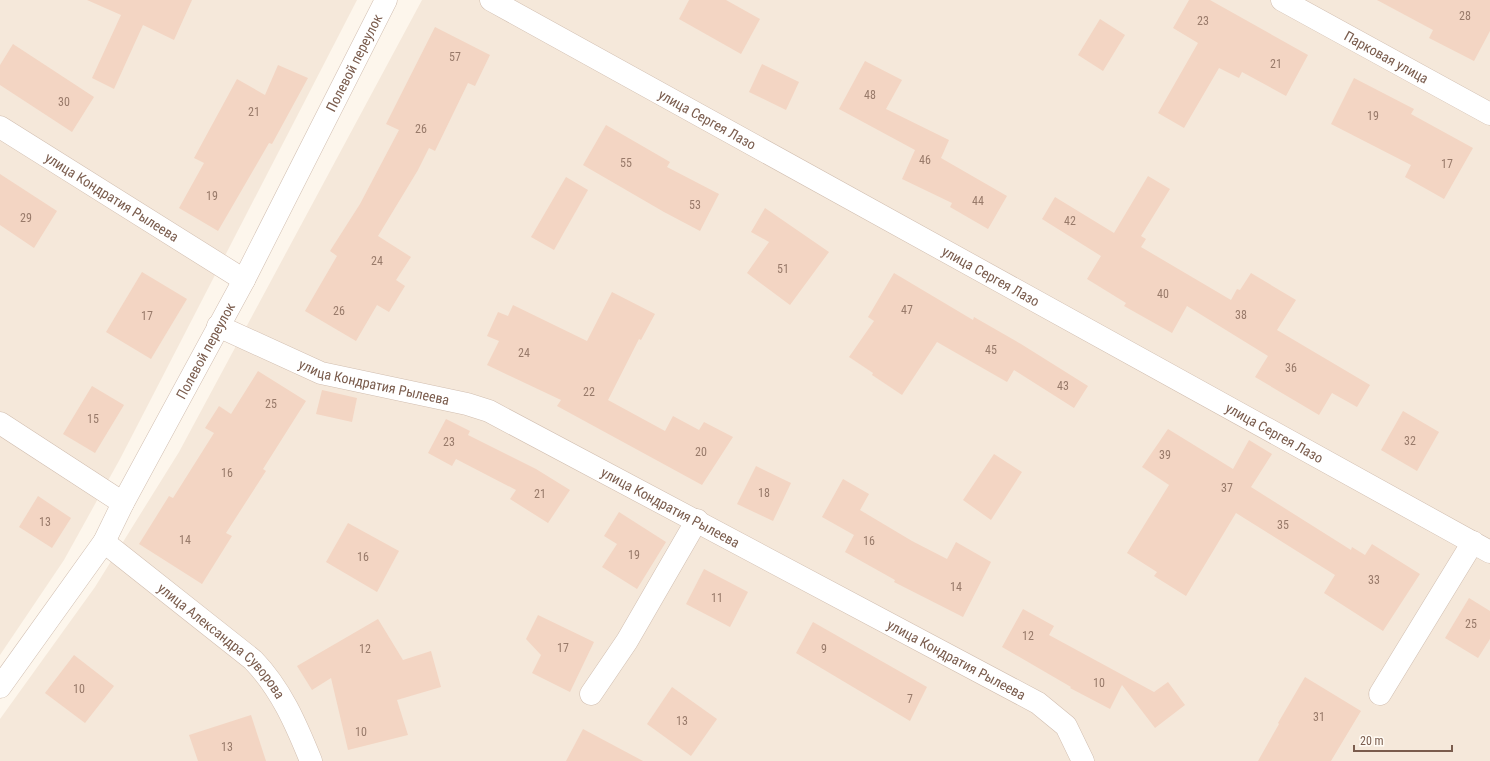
<svg xmlns="http://www.w3.org/2000/svg" width="1490" height="761" viewBox="0 0 1490 761" font-family="'Roboto Condensed',sans-serif">
<style>
.residential{fill:#f5e8da}
.building{fill:#f3d5c3}
.lines{fill:none;stroke-linecap:round;stroke-linejoin:round}
.minor-casing{stroke:#d1beb0;stroke-width:23}
.minor{stroke:#fff;stroke-width:22}
.labels{text-anchor:middle;dominant-baseline:central;stroke-width:3;stroke-linejoin:round;paint-order:stroke}
.number-label{font-size:12px;fill:#987a6a}
.street-label{font-size:14px;fill:#7a5c4d;stroke:#fffaf3}
</style>
<rect width="100%" height="100%" fill="#fdf6ec"/>
<g class="residential">
<polygon points="0,0 357,0 120,459 64,560 0,655"/>
<polygon points="422,0 1490,0 1490,761 0,761 0,719 95,587 179,452"/>
</g>
<g class="building">
<polygon points="87,0 192,0 174,40 143,25 114,89 92,78 121,15"/>
<polygon points="689,0 726,0 760,19 741,54 679,19"/>
<polygon points="1189,0 1210,0 1308,55 1286,96 1242,72 1239,78 1219,68 1184,128 1158,113 1198,43 1173,28"/>
<polygon points="1377,0 1490,0 1490,31 1474,61 1429,38 1433,30"/>
<polygon points="1100,19 1125,35 1103,71 1078,55"/>
<polygon points="435,27 490,55 475,86 468,83 435,151 429,148 418,170 378,236 411,257 396,280 405,286 389,312 377,305 356,341 305,311 337,256 330,251 360,204 399,130 386,124"/>
<polygon points="13,44 94,97 72,132 0,85 0,65"/>
<polygon points="865,61 902,80 886,109 949,140 941,158 1007,196 988,229 950,207 952,203 902,179 915,150 839,109"/>
<polygon points="762,64 799,82 786,110 749,92"/>
<polygon points="278,65 308,78 272,144 269,143 218,231 179,208 204,163 194,158 237,79 265,95"/>
<polygon points="1354,78 1414,109 1411,114 1473,148 1444,199 1405,177 1411,165 1331,124"/>
<polygon points="606,125 670,162 667,167 719,194 700,231 664,212 583,165"/>
<polygon points="0,174 57,211 34,248 0,225"/>
<polygon points="1148,176 1170,189 1141,236 1146,239 1141,247 1231,300 1237,289 1240,290 1251,273 1296,300 1277,330 1370,385 1357,407 1332,393 1319,415 1255,377 1268,356 1187,306 1172,333 1124,306 1126,303 1087,279 1101,256 1042,219 1055,197 1114,233"/>
<polygon points="566,177 588,190 554,250 531,237"/>
<polygon points="765,208 829,252 790,305 747,273 769,242 751,232"/>
<polygon points="142,272 187,299 151,359 106,332"/>
<polygon points="894,273 973,320 974,317 1021,344 1088,386 1074,408 1014,370 1007,382 937,342 902,395 872,375 873,373 849,357 874,321 868,317"/>
<polygon points="612,292 655,314 641,340 639,339 608,400 665,431 673,416 699,430 704,422 733,437 702,485 557,406 561,400 487,365 499,341 487,336 498,312 508,316 513,305 587,341"/>
<polygon points="258,371 306,401 263,469 266,471 226,533 232,536 202,584 139,544 169,496 173,498 214,433 205,428 219,406 231,414"/>
<polygon points="92,386 124,405 95,453 63,434"/>
<polygon points="322,390 357,398 352,422 316,414"/>
<polygon points="1403,411 1439,432 1417,471 1381,450"/>
<polygon points="446,419 470,431 468,435 536,469 570,490 548,523 510,499 516,490 456,459 452,466 428,453"/>
<polygon points="1168,429 1233,469 1249,440 1272,454 1251,487 1351,550 1352,547 1365,555 1372,544 1420,574 1383,631 1324,593 1335,575 1236,513 1186,596 1154,576 1157,572 1127,553 1169,485 1142,467"/>
<polygon points="994,454 1022,472 991,520 963,500"/>
<polygon points="756,466 791,483 773,521 737,504"/>
<polygon points="843,479 869,494 860,510 912,541 947,559 956,542 991,562 963,617 894,582 895,580 845,552 854,535 822,517"/>
<polygon points="38,496 71,518 52,548 19,527"/>
<polygon points="619,512 666,542 637,589 602,567 617,544 604,536"/>
<polygon points="348,523 399,551 377,592 326,562"/>
<polygon points="704,569 748,592 730,627 686,604"/>
<polygon points="1469,598 1490,611 1490,639 1478,658 1445,638"/>
<polygon points="1023,609 1054,626 1049,635 1154,692 1168,682 1185,705 1155,728 1122,685 1110,709 1070,688 1071,687 1002,647"/>
<polygon points="538,615 594,642 570,692 532,673 541,655 526,639"/>
<polygon points="378,619 403,660 431,651 441,687 397,700 408,735 348,750 331,678 312,690 297,666"/>
<polygon points="813,622 927,687 910,721 796,653"/>
<polygon points="74,655 114,686 85,723 45,693"/>
<polygon points="1305,677 1361,711 1331,761 1258,761 1279,724 1278,723"/>
<polygon points="672,687 717,719 691,756 647,724"/>
<polygon points="251,715 266,761 198,761 189,735"/>
<polygon points="583,729 643,761 566,761"/>
</g>
<g class="lines">
<defs>
<g id="minor">
<path id="s1" d="M491 0 1490 552"/>
<path id="s2" d="M1282 0 1490 114"/>
<path id="s3" d="M0 127 244 280"/>
<path id="s4" d="M218 326 321 373 467 404 489 411 1038 703 1066 726 1083 761"/>
<polyline points="0,423 123,503"/>
<path id="s5" d="M104 542 253 660C281 689 296 724 311 761"/>
<path id="s6" d="M0 687 104 542 123 503 244 280 386 0"/>
<polyline points="591,694 627,641 697,520"/>
<polyline points="1380,694 1473,542"/>
</g>
</defs>
<use href="#minor" class="minor-casing"/>
<use href="#minor" class="minor"/>
</g>
<g class="labels">
<g class="number-label">
<text x="1465" y="16">28</text>
<text x="1203" y="21">23</text>
<text x="455" y="57">57</text>
<text x="1276" y="64">21</text>
<text x="870" y="95">48</text>
<text x="64" y="102">30</text>
<text x="254" y="112">21</text>
<text x="1373" y="116">19</text>
<text x="421" y="129">26</text>
<text x="925" y="160">46</text>
<text x="626" y="163">55</text>
<text x="1447" y="164">17</text>
<text x="212" y="196">19</text>
<text x="978" y="201">44</text>
<text x="695" y="205">53</text>
<text x="26" y="218">29</text>
<text x="1070" y="221">42</text>
<text x="377" y="261">24</text>
<text x="783" y="269">51</text>
<text x="1163" y="294">40</text>
<text x="907" y="310">47</text>
<text x="339" y="311">26</text>
<text x="1241" y="315">38</text>
<text x="147" y="316">17</text>
<text x="991" y="350">45</text>
<text x="524" y="353">24</text>
<text x="1291" y="368">36</text>
<text x="1063" y="386">43</text>
<text x="589" y="392">22</text>
<text x="271" y="404">25</text>
<text x="93" y="419">15</text>
<text x="1410" y="441">32</text>
<text x="449" y="442">23</text>
<text x="701" y="452">20</text>
<text x="1165" y="455">39</text>
<text x="227" y="473">16</text>
<text x="1227" y="488">37</text>
<text x="764" y="493">18</text>
<text x="540" y="494">21</text>
<text x="45" y="522">13</text>
<text x="1283" y="525">35</text>
<text x="185" y="540">14</text>
<text x="869" y="541">16</text>
<text x="634" y="555">19</text>
<text x="363" y="557">16</text>
<text x="1374" y="580">33</text>
<text x="956" y="587">14</text>
<text x="717" y="598">11</text>
<text x="1471" y="624">25</text>
<text x="1028" y="636">12</text>
<text x="563" y="648">17</text>
<text x="365" y="649">12</text>
<text x="824" y="649">9</text>
<text x="1099" y="683">10</text>
<text x="79" y="689">10</text>
<text x="910" y="699">7</text>
<text x="1319" y="717">31</text>
<text x="682" y="721">13</text>
<text x="361" y="732">10</text>
<text x="227" y="747">13</text>
</g>
<g class="street-label">
<text stroke="none"><textPath href="#s2" startOffset="119">Парковая улица</textPath></text>
<text stroke="none"><textPath href="#s6" startOffset="719">Полевой переулок</textPath></text>
<text stroke="none"><textPath href="#s1" startOffset="247">улица Сергея Лазо</textPath></text>
<text stroke="none"><textPath href="#s3" startOffset="132">улица Кондратия Рылеева</textPath></text>
<text stroke="none"><textPath href="#s1" startOffset="571">улица Сергея Лазо</textPath></text>
<text stroke="none"><textPath href="#s6" startOffset="395">Полевой переулок</textPath></text>
<text stroke="none"><textPath href="#s4" startOffset="167">улица Кондратия Рылеева</textPath></text>
<text stroke="none"><textPath href="#s1" startOffset="895">улица Сергея Лазо</textPath></text>
<text stroke="none"><textPath href="#s4" startOffset="491">улица Кондратия Рылеева</textPath></text>
<text stroke="none"><textPath href="#s5" startOffset="154">улица Александра Суворова</textPath></text>
<text stroke="none"><textPath href="#s4" startOffset="815">улица Кондратия Рылеева</textPath></text>
</g>
</g>
<path d="M1354 745v6h98v-6" fill="none" stroke="#7a5c4d" stroke-width="2"/>
<text x="1360" y="745" font-size="12" fill="#7a5c4d" stroke="#fffaf3" stroke-width="3" paint-order="stroke">20 m</text>
</svg>
